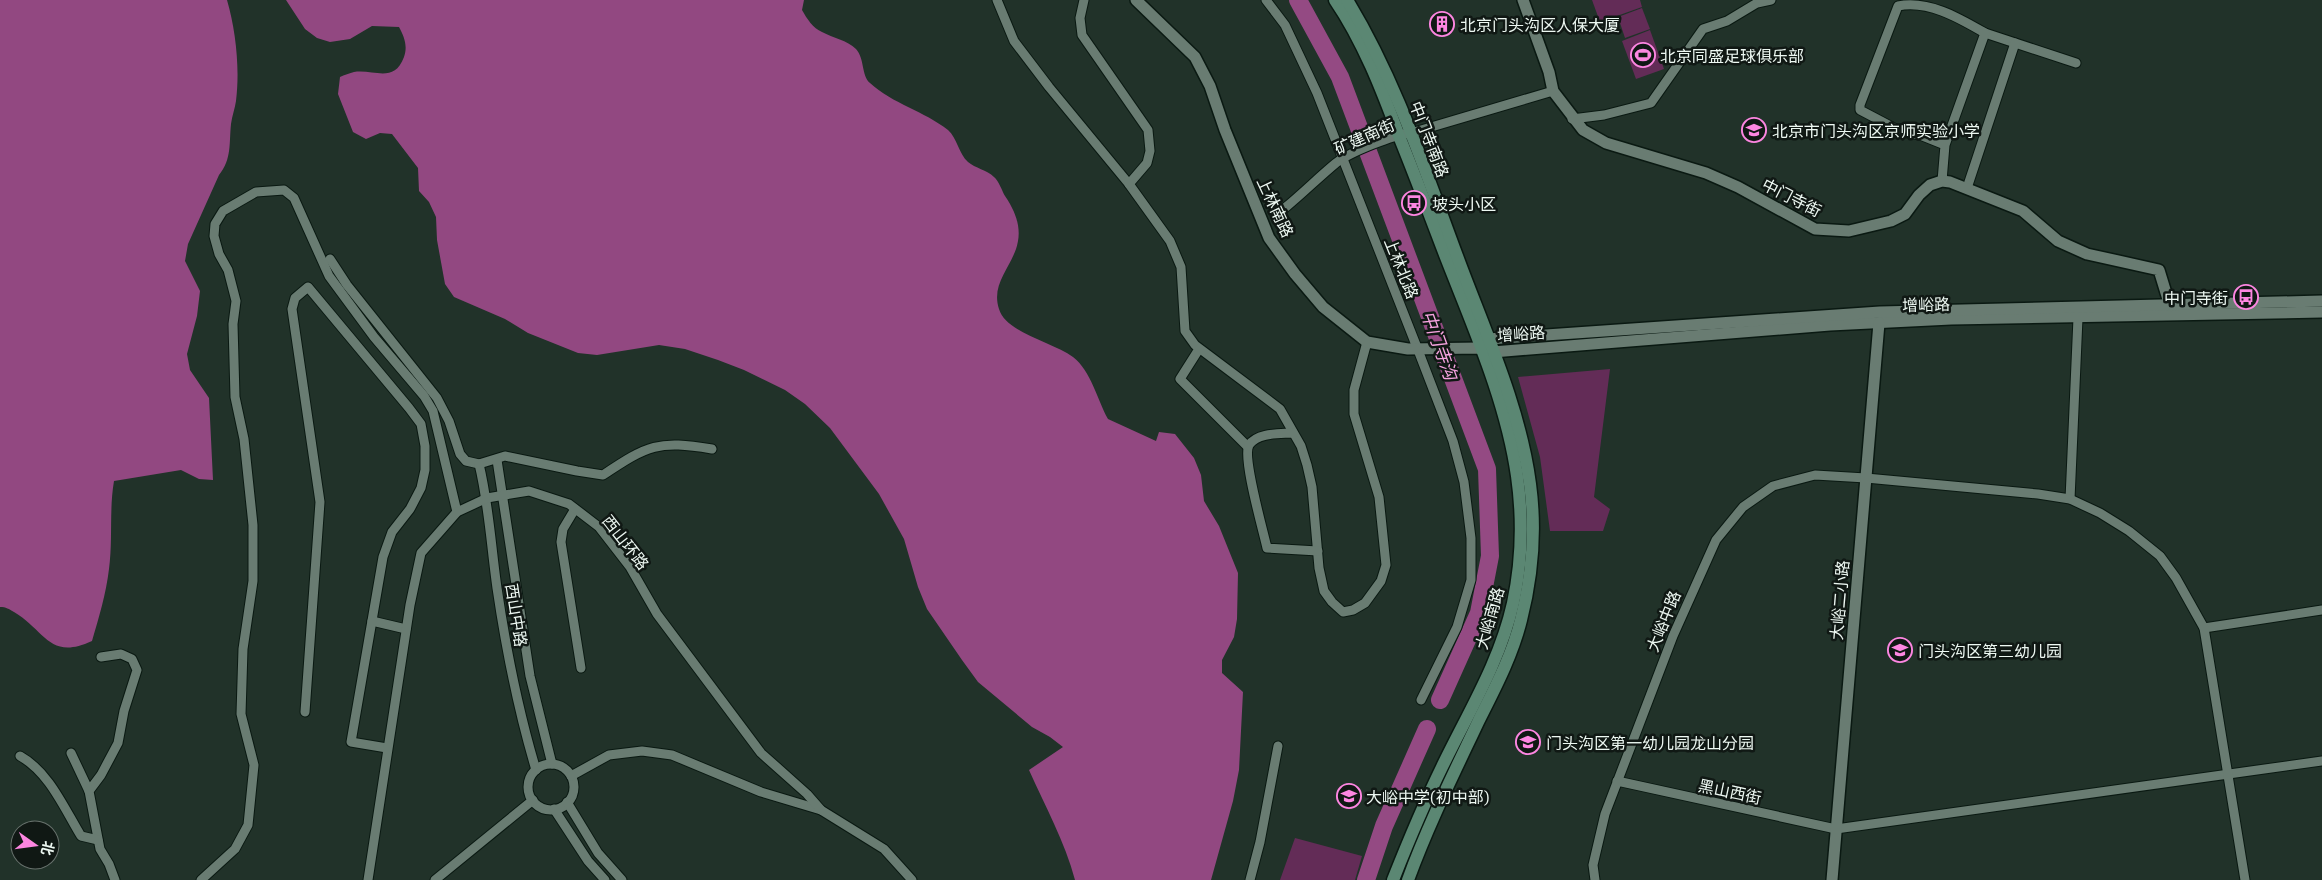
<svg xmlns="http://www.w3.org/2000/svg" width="2322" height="880" viewBox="0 0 2322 880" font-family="'Exo 2','Noto Sans SC',sans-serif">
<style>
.green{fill:#632c57}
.forest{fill:#924881}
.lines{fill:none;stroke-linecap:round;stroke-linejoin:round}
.river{stroke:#944a83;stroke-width:18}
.minor-casing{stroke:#0a1912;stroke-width:11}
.tertiary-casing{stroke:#0a1912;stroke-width:14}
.secondary-casing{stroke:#0a1912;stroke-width:15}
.minor{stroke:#697c72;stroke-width:9}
.tertiary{stroke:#697c72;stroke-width:11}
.secondary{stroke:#5b8773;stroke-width:12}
.labels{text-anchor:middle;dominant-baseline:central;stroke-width:5;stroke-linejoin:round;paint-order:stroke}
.poi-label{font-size:16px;fill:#edf8f2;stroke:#101814;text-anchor:start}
.street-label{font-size:16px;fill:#edf8f2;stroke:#101814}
.water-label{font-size:18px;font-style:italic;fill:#f5a3df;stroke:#101814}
</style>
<rect width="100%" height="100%" fill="#213229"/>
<g class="green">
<polygon points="1592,0 1640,0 1642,7 1600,22"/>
<polygon points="1642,8 1650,29 1625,38 1618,17"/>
<polygon points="1650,30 1664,69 1636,79 1622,41"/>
<polygon points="1610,369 1594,497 1610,509 1603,531 1550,531 1540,457 1518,377"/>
<polygon points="1295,838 1362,856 1355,880 1280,880"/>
</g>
<g class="forest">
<path d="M0 0H227C236 31 240 69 236 101 235 108 232 116 231 124 229 143 232 159 219 175L188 244 185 261 200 291 197 316 187 354 190 370 209 398 213 480 199 479 181 470 114 481C109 510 113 540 109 569 106 594 99 617 92 641 49 661 45 630 14 612 9 609 6 607 0 607Z"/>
<path d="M286 0H804L802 10C807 19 813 28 822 32 833 38 847 40 856 49 865 59 861 75 870 83 893 104 924 111 948 130 957 138 959 154 968 162 975 168 987 170 994 177 999 181 1002 191 1005 196 1044 253 986 269 999 309 1006 333 1053 342 1073 357 1091 371 1097 399 1108 419L1156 441 1159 432 1175 434 1194 458 1201 475 1204 501 1219 526 1238 573 1237 619 1234 637 1222 660V673L1243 692 1239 770 1233 801 1211 880H1075C1065 842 1045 806 1029 770L1063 747 1050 737 1032 727 978 682 962 660 927 609 918 587 904 539 879 494 830 428 805 404 785 390 744 370 718 360 685 349 659 345 597 355 578 353 528 333 505 319 454 297 445 284 437 240 436 217 429 202 419 191 418 168 392 134 380 133 366 139 353 132 338 94 340 77C344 75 350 73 354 72 374 69 394 84 404 57 408 46 404 36 399 27L372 26 350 39 330 42 317 38 305 29Z"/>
</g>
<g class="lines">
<g class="river">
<polyline points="1298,0 1340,77 1487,469 1490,556 1479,613 1440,700"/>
<polyline points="1366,880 1384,826 1427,729"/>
</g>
<defs>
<g id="minor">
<polyline points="997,0 1014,41 1049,87 1129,184 1170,241 1181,267 1185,331 1195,345 1280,409 1301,446 1307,465 1312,487 1319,568 1324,591 1332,602 1343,612 1353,610 1365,603 1381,581 1386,565 1379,497 1354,414 1354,390 1367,342"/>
<polyline points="1084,0 1080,18 1082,35 1148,130 1150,151 1147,163 1129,184"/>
<polyline points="1266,0 1285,25 1317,93 1418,350 1453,441 1464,482 1471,538 1471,580 1457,627 1421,700"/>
<polyline points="1985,33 2076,63"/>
<polyline points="1572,119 1604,115 1651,103 1703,29 1727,21 1757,3 1771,0"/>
<path d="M1942 181 1945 145 1985 33C1959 18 1929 0 1898 6L1860 105V110L1900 131 1920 135 1945 145"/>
<polyline points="1967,188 2015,43"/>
<path d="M1286 207C1303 193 1319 177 1336 163 1350 152 1393 135 1411 133L1553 91"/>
<path d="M330 259 347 285 437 398 449 421 460 454 466 461 479 464 505 456 577 471 603 475C648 445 658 440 712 449"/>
<polyline points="1199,349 1180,379 1248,447"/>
<path d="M1293 433C1280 434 1258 432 1249 445 1242 457 1263 530 1267 548L1318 551"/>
<polyline points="497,460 530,676 552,764"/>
<path d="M479 464C489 505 491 546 497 588 506 649 518 710 536 770"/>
<polyline points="2070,499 2078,318"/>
<polyline points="575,509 563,529 561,542 581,668"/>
<polyline points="372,621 406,629"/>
<polyline points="2204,628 2322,610"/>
<polyline points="101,657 121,654 132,659 137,670 124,711 118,743 101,775 89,791 100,849 109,864 115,880"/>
<polyline points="305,712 320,502 292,309 295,298 308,287 409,408 421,424 425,446 425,470 421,488 410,509 392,532 383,557 351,742 387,748"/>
<polyline points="71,753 89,791"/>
<path d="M20 756C49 772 64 808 81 836L98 840"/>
<circle cx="551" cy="787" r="23"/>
<polyline points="571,776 609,755 642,751 672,755 761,792 821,810"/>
<polyline points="1617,781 1836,829 2322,761"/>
<polyline points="567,802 598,853 622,880"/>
<polyline points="554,809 588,861 605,880"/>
<polyline points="201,880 235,849 248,825 254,765 241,714 243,649 253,581 253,525 244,439 235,397 233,324 236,301 228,270 219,254 214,236 215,224 223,211 256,192 284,190 294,198 329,276 374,337 424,396 433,411 457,512"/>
<polyline points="368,880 410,605 421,553 457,512 487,498 529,491 569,504 599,527 630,567 657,614 761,753 807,794 821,810 884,849 912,880"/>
<polyline points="435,880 533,800"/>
<polyline points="1250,880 1260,842 1278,746"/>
<polyline points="1595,880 1593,865 1605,814 1673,636 1716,540 1743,507 1773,486 1815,475 1866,478 2038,494 2070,499 2100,513 2129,531 2160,556 2176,578 2204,628 2245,880"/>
</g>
<g id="tertiary">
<polyline points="1136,0 1195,57 1210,86 1225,130 1269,238 1295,274 1323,307 1367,342 1408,349 1480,348 1493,352 1830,325 1951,319 2322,312"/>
<polyline points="1523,0 1549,72 1553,91 1583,130 1606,143 1706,173 1738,187 1815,229 1849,231 1891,221 1905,214 1919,195 1930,185 1942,181 1950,182 2023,211 2058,241 2087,254 2159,270 2170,306"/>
<polyline points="1483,345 1488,339 1880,312 2322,301"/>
<polyline points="1832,880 1879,323"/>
</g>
<g id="secondary">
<path d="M1335 0C1363 41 1382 90 1399 136 1414 173 1428 210 1442 247 1470 320 1506 398 1517 476 1523 518 1522 561 1513 603 1500 662 1468 713 1442 767 1424 804 1408 842 1393 880"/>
<path d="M1347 0C1397 82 1426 174 1460 264 1487 336 1520 408 1530 484 1536 529 1532 577 1521 620 1512 656 1495 688 1479 720 1454 773 1428 825 1408 880"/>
</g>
</defs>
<use href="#minor" class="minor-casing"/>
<use href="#tertiary" class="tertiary-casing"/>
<use href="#secondary" class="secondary-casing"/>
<use href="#minor" class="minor"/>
<use href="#tertiary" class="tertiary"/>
<use href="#secondary" class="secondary"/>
</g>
<defs>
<symbol id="building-ring" viewBox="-11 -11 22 22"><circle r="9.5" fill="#101814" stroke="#fd86e1" stroke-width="1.5"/><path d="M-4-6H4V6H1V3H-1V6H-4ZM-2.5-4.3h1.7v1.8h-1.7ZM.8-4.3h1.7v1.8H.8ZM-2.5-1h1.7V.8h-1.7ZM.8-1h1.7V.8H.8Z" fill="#fd86e1"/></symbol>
<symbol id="stadium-ring" viewBox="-11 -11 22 22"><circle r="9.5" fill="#101814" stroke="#fd86e1" stroke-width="1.5"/><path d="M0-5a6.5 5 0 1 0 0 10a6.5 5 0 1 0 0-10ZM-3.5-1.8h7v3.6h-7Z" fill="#fd86e1"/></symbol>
<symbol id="school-ring" viewBox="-11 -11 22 22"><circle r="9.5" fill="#101814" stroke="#fd86e1" stroke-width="1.5"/><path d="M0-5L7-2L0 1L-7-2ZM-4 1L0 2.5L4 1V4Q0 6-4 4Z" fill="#fd86e1"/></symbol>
<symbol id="bus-ring" viewBox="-11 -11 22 22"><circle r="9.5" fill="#101814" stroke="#fd86e1" stroke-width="1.5"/><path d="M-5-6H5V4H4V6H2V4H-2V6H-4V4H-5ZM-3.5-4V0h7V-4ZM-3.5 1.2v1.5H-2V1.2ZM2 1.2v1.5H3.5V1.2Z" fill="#fd86e1"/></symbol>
</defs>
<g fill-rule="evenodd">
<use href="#building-ring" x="1428" y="10" width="28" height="28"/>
<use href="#stadium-ring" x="1629" y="41" width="28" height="28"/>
<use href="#school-ring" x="1740" y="116" width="28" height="28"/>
<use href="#bus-ring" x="1400" y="189" width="28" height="28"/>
<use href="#bus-ring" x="2232" y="283" width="28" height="28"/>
<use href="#school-ring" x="1886" y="636" width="28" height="28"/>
<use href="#school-ring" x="1514" y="728" width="28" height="28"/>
<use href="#school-ring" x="1335" y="782" width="28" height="28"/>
</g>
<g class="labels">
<g class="poi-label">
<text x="1460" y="24">北京门头沟区人保大厦</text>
<text x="1660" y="55">北京同盛足球俱乐部</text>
<text x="1772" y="130">北京市门头沟区京师实验小学</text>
<text x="1432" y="203">坡头小区</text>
<text x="2228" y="297" text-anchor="end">中门寺街</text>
<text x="1918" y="650">门头沟区第三幼儿园</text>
<text x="1546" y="742">门头沟区第一幼儿园龙山分园</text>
<text x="1366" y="796">大峪中学(初中部)</text>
</g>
<g class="street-label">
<text transform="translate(1364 136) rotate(-24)">矿建南街</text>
<text transform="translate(1430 139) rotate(69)">中门寺南路</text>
<text transform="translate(1792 197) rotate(27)">中门寺街</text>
<text transform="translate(1276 207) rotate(65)">上林南路</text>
<text transform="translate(1402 268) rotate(68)">上林北路</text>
<text transform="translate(1926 304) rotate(-2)">增峪路</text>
<text transform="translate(1521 333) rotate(-4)">增峪路</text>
<text transform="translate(626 542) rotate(52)">西山环路</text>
<text transform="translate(1839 600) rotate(-85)">大峪二小路</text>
<text transform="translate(517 615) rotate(81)">西山中路</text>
<text transform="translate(1489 618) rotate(-74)">大峪南路</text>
<text transform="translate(1663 621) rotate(-68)">大峪中路</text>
<text transform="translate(1730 791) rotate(12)">黑山西街</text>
</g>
<g class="water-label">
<text transform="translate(1440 345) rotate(70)">中门寺沟</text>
</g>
</g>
<g transform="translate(35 845) rotate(104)"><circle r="24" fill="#101814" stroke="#68726d"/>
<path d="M0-4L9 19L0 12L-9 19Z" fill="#fd86e1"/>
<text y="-8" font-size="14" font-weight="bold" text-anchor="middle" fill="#edf8f2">北</text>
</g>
</svg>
